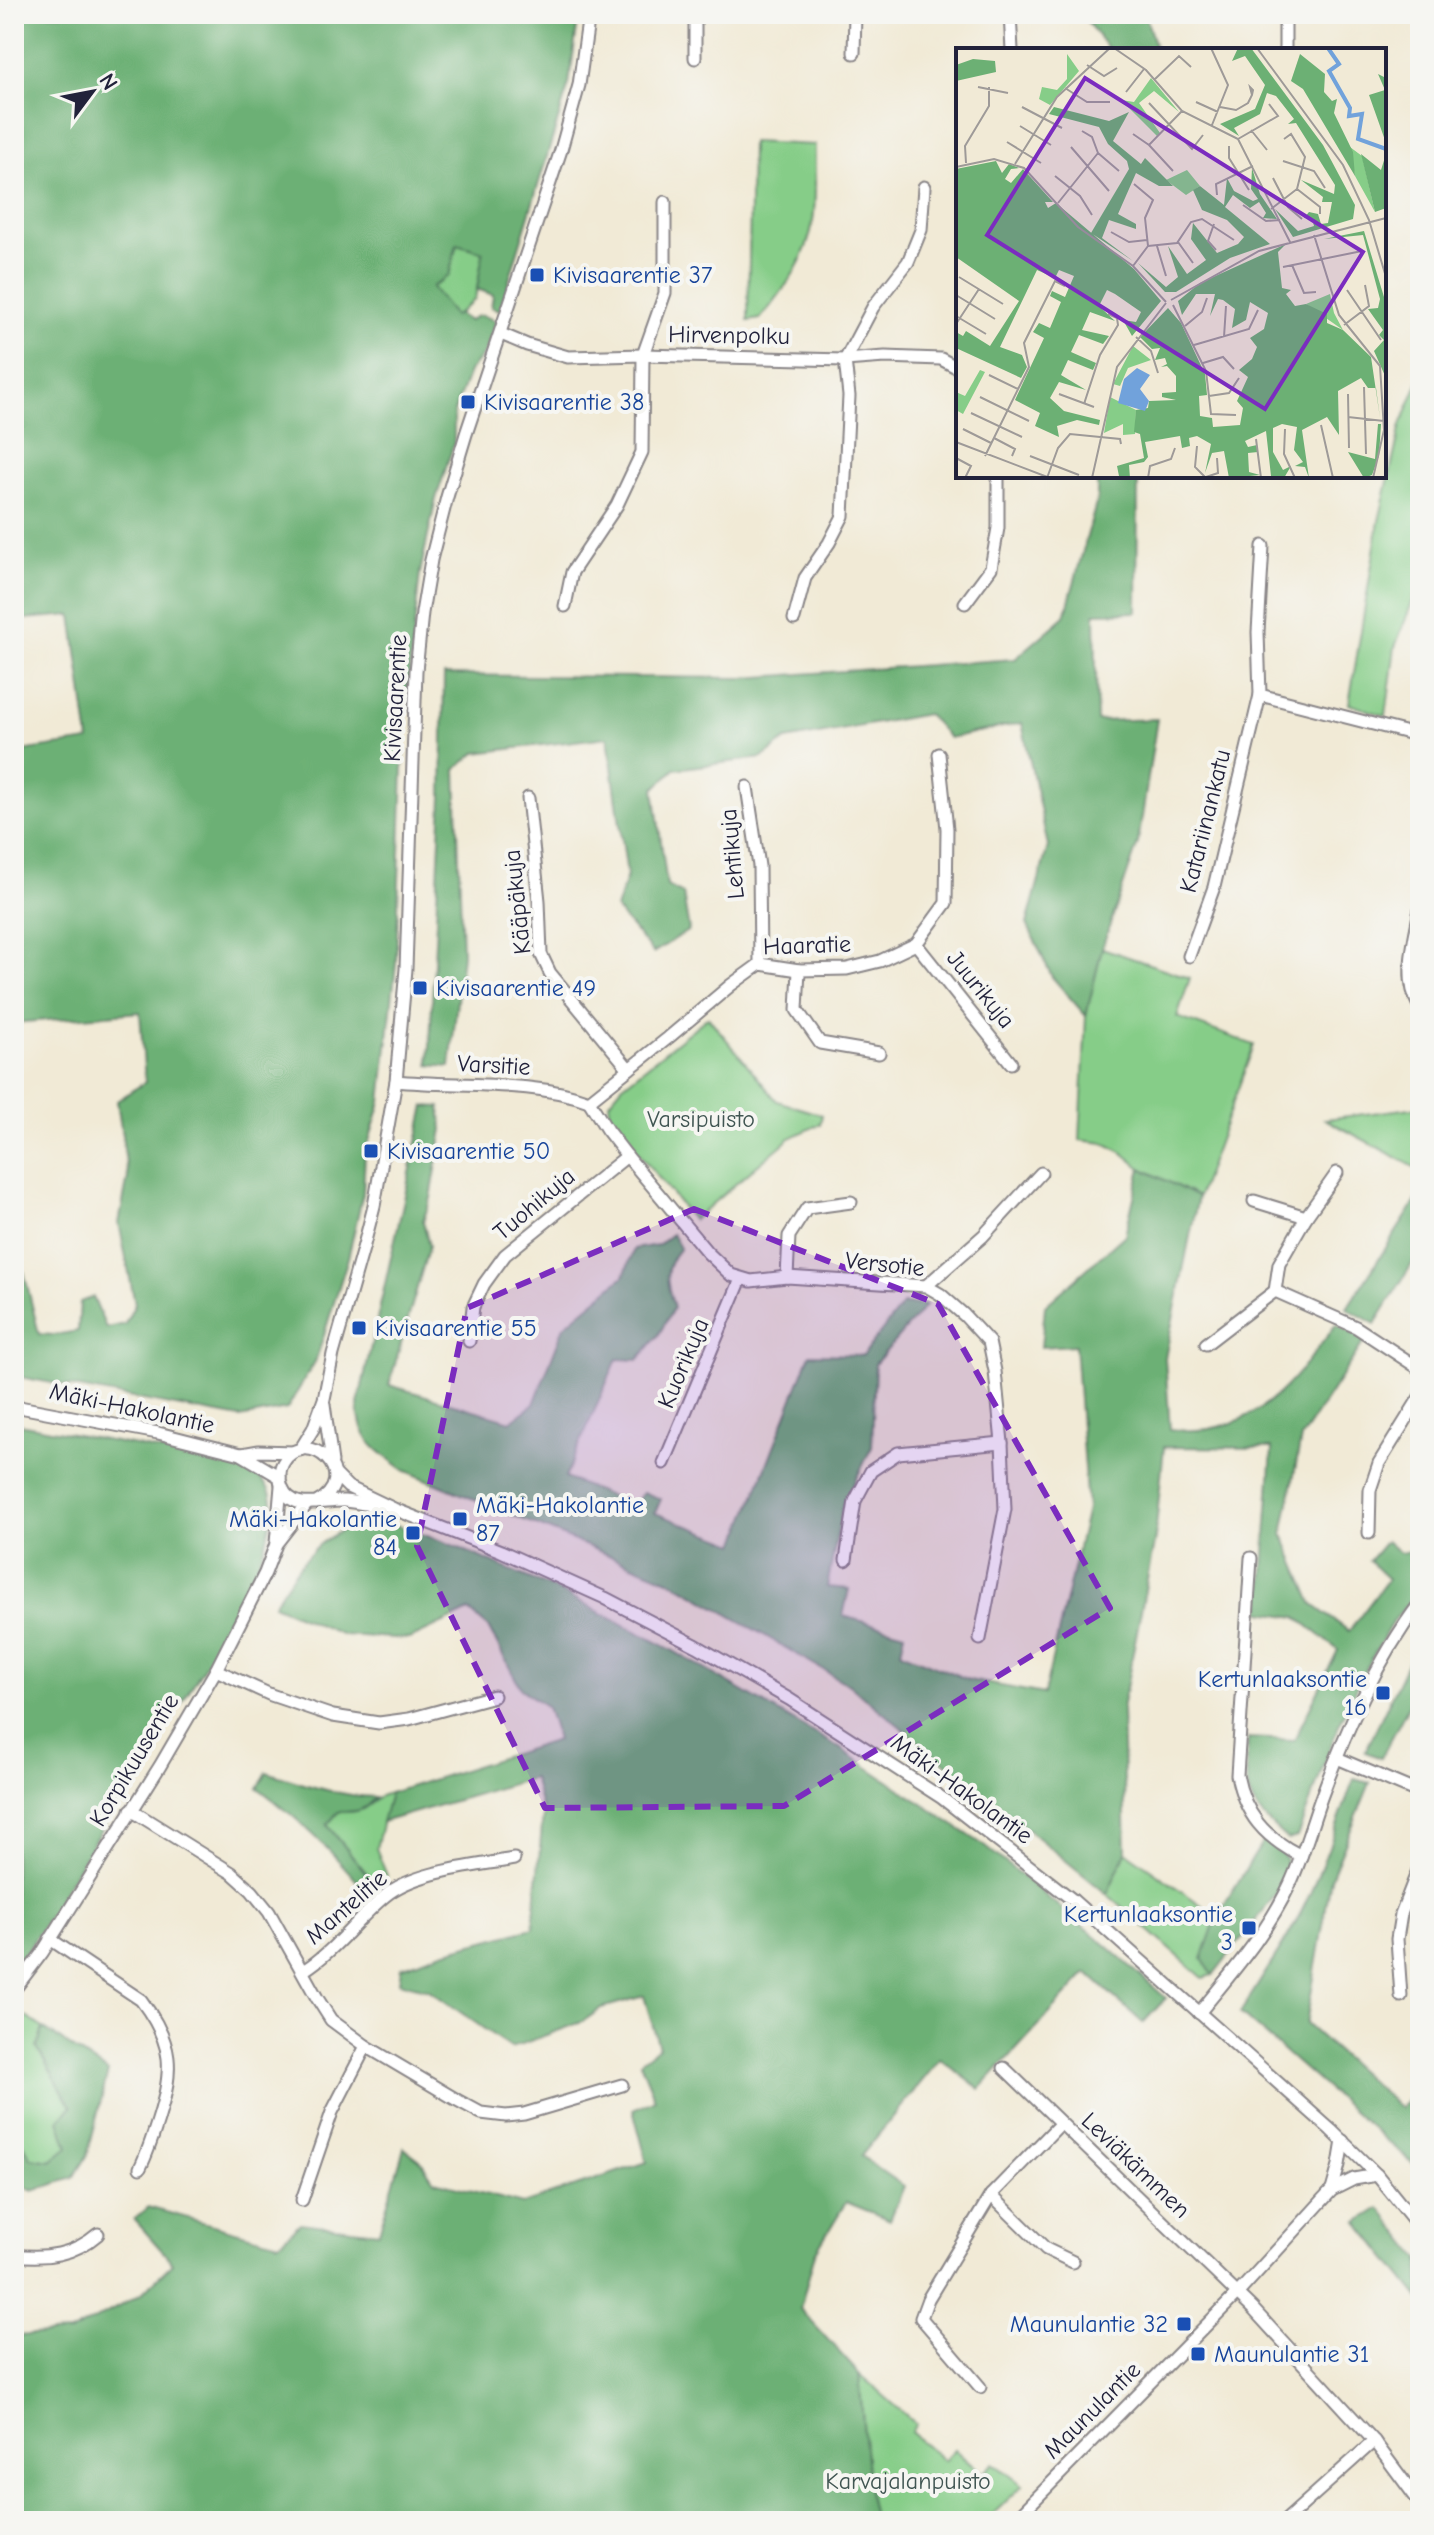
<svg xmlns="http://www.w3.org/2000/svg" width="1434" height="2535" viewBox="0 0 1434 2535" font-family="'Comic Neue',sans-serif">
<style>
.green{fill:#86cd88;stroke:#547862;stroke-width:2}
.forest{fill:#6cb074;stroke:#476958;stroke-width:2}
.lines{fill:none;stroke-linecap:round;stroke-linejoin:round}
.minor-casing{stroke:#8a8688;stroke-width:15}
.minor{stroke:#fff;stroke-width:11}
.marked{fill:#7b2cbf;fill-opacity:0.2;stroke:#7b2cbf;stroke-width:6;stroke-dasharray:16 10;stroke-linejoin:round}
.transit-dot{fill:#1a4fb4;stroke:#f6f6f2;stroke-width:3}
.labels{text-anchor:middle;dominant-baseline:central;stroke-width:8;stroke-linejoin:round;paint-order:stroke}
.transit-label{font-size:24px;fill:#164399;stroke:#f6f6f2;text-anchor:start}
.street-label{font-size:24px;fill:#22223b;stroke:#f6f6f2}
.park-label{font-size:24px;fill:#405552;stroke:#f6f6f2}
.inset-river{fill:none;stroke:#71a2db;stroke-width:4}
.inset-road{fill:none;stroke:#9e9a98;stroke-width:2}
.view{fill:#7b2cbf;fill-opacity:0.15;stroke:#7b2cbf;stroke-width:4}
.inset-edge{fill:none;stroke:#22223b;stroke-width:4}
</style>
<rect width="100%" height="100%" fill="#f6f6f2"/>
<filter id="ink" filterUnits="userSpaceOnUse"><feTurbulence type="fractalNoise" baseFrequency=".0125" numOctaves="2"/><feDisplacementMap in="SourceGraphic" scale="16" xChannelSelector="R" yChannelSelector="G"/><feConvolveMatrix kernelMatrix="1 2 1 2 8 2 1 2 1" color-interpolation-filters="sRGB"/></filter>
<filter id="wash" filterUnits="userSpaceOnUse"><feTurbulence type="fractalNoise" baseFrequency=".006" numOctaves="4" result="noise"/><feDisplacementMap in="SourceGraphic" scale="32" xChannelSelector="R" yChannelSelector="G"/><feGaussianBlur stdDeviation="1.8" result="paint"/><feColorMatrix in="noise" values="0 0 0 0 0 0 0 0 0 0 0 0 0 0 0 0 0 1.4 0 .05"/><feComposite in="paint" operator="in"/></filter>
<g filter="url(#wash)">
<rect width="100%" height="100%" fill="#f1ead6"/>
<g class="green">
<path d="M751 142 815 145C814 170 817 196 813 221 808 258 783 292 760 319L748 321Z"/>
<polygon points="457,244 484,252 475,299 438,331 414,299 449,275"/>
<polygon points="1420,379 1420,582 1395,647 1386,716 1349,704 1379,521 1401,425"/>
<polygon points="1102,948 1190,978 1177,1017 1254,1045 1198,1197 1141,1168 1122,1152 1104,1143 1080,1140 1086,1016"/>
<polygon points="708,1017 777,1101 822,1115 820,1124 790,1138 693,1220 611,1119 609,1102 622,1086"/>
<polygon points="1420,1107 1420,1170 1325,1119"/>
<path d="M390 1793 376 1848 387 1876 376 1885 327 1825 338 1812C347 1812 358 1813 366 1807 379 1799 371 1798 390 1793Z"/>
<polygon points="1126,1852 1217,1916 1203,1959 1213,1975 1203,1978 1107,1894"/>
<polygon points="16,2010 43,2028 37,2048 72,2107 60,2120 69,2147 51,2161 31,2158 24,2145 14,2138 14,2012"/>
<polygon points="859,2374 916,2424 911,2432 944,2461 954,2449 982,2474 993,2463 1023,2485 986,2521 874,2521 869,2499"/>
</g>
<g class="forest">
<path d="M14 14H579L569 84 500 310 491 307 493 295 477 289 483 252 457 244 449 275 432 287 454 316 458 314 469 321C479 312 485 316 496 321L485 352 469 372 454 412V443L436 499 420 573 405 713 396 964 381 1102 365 1154 363 1193 348 1258 316 1360 287 1409 240 1418 14 1376V1259L24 1272 39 1334 54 1335 78 1331 80 1302 93 1297 106 1328 125 1324 135 1304 119 1223 128 1177 117 1101 145 1082 140 1012 14 1023V752L89 741 72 615 14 620Z"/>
<polygon points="1081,14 1145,14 1156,50 1109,50"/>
<polygon points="1097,476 1138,476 1137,612 1095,613 1097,721 1157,719 1138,843 1102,948 1086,1016 1052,977 1027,924 1048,846 1022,723 949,738 927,714 786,740 762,758 675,769 654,789 667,886 683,894 689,930 653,953 616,909 627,875 608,737 476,753 456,769 462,954 450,1067 429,1065 442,797 444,675 743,678 1015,659 1065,616 1097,500"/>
<path d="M425 1106 440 1107 443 1129 431 1198 423 1221 429 1246 389 1385 511 1421 534 1404 564 1326 624 1276 634 1249 658 1245 672 1234 680 1248C662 1268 666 1283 674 1307L658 1336 638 1360 617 1359 565 1478 634 1506 643 1492 661 1499 655 1513 736 1544 810 1354 863 1355 903 1304 926 1305 875 1364 872 1447 843 1505 827 1587 849 1589 843 1616 905 1633 901 1652 969 1680 1044 1694 1087 1509 1075 1345 1041 1347 1045 1306 1125 1235 1141 1168 1198 1197 1165 1358 1170 1429C1252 1440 1293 1383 1336 1324L1365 1340 1301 1438 1283 1534 1313 1605 1349 1631 1388 1579 1369 1561 1386 1541 1400 1553 1415 1550 1420 1544V1587L1390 1626 1366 1669 1338 1727 1297 1837 1288 1840C1244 1802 1244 1794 1248 1738L1294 1740 1338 1650 1297 1617 1261 1612 1272 1448 1164 1447 1155 1538 1122 1709 1126 1852 1107 1894 849 1685 673 1582 404 1470C376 1449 359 1442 358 1404Z"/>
<polygon points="1420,1195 1420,1251 1375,1324 1347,1308"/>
<path d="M14 1423 242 1466C256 1475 271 1483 272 1501 276 1574 171 1716 131 1781 97 1836 63 1892 30 1947L14 1966Z"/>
<path d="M375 1518 445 1542 559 1591 670 1649 838 1747 985 1846 1106 1945 1166 1998 1143 2023 1087 1973 980 2089 940 2059 861 2156 904 2186 890 2220 846 2202 815 2253 800 2309 859 2374 869 2499 874 2521H14V2336L70 2333 140 2295 173 2263 134 2219 148 2207 279 2243 300 2223 379 2232 404 2148 420 2160 434 2181 523 2204 647 2162 633 2109 655 2099 640 2062 659 2047 644 1996 602 2008 582 2022 511 2048 429 1990 399 1982 401 1967 443 1952 533 1928 543 1814 533 1778 382 1822 390 1793 557 1740 547 1707 521 1689 488 1627 469 1611 410 1639 343 1635 273 1605C304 1556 318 1534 375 1518Z"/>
<polygon points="1420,1642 1420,1684 1381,1758 1365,1752 1413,1651"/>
<path d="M267 1772C303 1784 338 1796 375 1797 364 1812 356 1812 338 1812L327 1825 376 1885 367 1893C332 1851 302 1821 258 1788Z"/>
<path d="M1354 1779 1370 1783 1331 1878 1306 2024 1400 2108 1420 2087V2170L1240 2013C1263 1976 1288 1940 1307 1900 1325 1861 1339 1820 1354 1779Z"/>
<polygon points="1264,1840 1278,1846 1286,1860 1284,1875 1277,1893 1213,1975 1202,1959 1217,1916"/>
<polygon points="43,2028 108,2072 87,2157 73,2178 33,2191 14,2183 14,2138 24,2145 31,2158 51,2161 68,2147 59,2120 72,2107 37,2048"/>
<polygon points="1380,2208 1420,2259 1420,2299 1358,2222"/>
</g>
</g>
<g filter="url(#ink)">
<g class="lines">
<defs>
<g id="minor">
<polyline points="1010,14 1012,50"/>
<polyline points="1285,50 1285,14"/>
<polyline points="854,53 855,14"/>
<polyline points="695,58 695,14"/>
<polyline points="501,334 527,345 568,357 643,355 845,360 885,357 941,359 958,368"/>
<polyline points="1263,546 1258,632 1260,695 1420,736"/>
<polyline points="965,603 991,568 998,528 998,476"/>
<polyline points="565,606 572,572 617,505 642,452 643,355 665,293 665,202"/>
<polyline points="794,619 805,578 829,543 843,516 849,396 845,360 873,307 908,262 921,230 924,187"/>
<polyline points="747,787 759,866 760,964"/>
<polyline points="528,798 539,901 541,954 550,973 629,1069"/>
<path d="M1420 909C1415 940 1402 979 1420 1007"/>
<polyline points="916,944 1011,1063"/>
<polyline points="1189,956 1214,887 1260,695"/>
<polyline points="799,970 797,1010 820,1043 879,1053"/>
<path d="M396 1081C456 1087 534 1080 589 1101"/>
<polyline points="589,1101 607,1130 627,1156 707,1252 731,1275 751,1281 787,1277 926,1286 940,1294 964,1315 989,1342 995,1371 1002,1443 1005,1509 980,1639"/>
<polyline points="589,1101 668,1038 731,985 760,964 799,970 847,969 880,961 916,944 946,903 947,829 939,754"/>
<polyline points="1254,1201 1306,1217 1279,1264 1275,1291"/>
<polyline points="1306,1217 1337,1173"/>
<polyline points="787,1277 789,1236 807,1208 851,1202"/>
<polyline points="926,1286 983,1236 1041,1173"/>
<polyline points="469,1341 473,1307 484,1284 505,1255 627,1156"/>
<polyline points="1206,1344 1275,1291 1356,1327 1420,1369"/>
<polyline points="324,1404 332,1462"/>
<polyline points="14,1406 158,1433 241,1454 280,1477"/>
<polyline points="300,1450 313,1429 324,1399 333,1354 364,1245 374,1206 396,1081 406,969 416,671 422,613 431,560 447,497 466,434 561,150 579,85 589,14"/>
<polyline points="242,1454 259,1451 294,1452"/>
<polyline points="664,1463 741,1279"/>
<polyline points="335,1474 348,1487 394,1509 501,1551 605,1598 697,1646 789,1699 942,1798 1074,1901 1331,2130 1377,2175 1420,2228"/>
<path d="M316 1503C365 1477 306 1423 283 1463 279 1470 279 1480 282 1487 292 1513 323 1500 344 1501 356 1502 369 1505 381 1507"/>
<polyline points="1369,1533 1370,1490 1379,1463 1420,1397"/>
<polyline points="276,1543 281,1486"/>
<path d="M1251 1558 1237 1775C1245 1815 1264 1837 1301 1856"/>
<polyline points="846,1560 855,1501 871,1471 898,1453 1002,1443"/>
<polyline points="216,1670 271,1695 333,1716 379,1723 409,1719 494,1696"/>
<polyline points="1337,1758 1420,1793"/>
<polyline points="131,1810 232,1873 252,1891 269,1912 317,1998 331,2020 366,2046 457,2100 481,2113 506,2116 524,2114 622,2085"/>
<path d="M50 1939 141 2000C174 2044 174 2069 158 2120 153 2136 148 2152 140 2168"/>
<path d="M303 1971C335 1951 356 1920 385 1896 414 1871 476 1866 514 1859"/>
<polyline points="14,1990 42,1953 160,1766 216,1670 265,1573 276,1544 307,1504"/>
<polyline points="1401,1996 1397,1939 1401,1914 1420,1865"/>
<path d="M1199 2013C1233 1971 1267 1933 1290 1884 1303 1856 1311 1826 1321 1798 1346 1730 1376 1661 1420 1603"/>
<polyline points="1004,2068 1253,2309 1374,2441 1420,2503"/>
<polyline points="1332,2190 1339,2165 1343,2141"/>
<polyline points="991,2195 1046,2249 1073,2262"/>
<polyline points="302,2200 332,2112 366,2046"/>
<path d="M14 2255C46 2259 74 2255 98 2234"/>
<polyline points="980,2387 921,2318 928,2299 991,2195 1060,2124"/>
<polyline points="1014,2521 1238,2293 1332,2190 1354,2179 1377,2175"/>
<polyline points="1285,2521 1374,2441"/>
</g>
</defs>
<use href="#minor" class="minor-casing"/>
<use href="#minor" class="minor"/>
</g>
</g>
<path class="marked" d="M694 1209 938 1304 1110 1608 784 1806 545 1808 417 1546 467 1308Z"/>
<g class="transit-dot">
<rect x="529" y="267" width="16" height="16" rx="4"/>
<rect x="460" y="394" width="16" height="16" rx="4"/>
<rect x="412" y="980" width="16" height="16" rx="4"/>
<rect x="363" y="1143" width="16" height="16" rx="4"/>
<rect x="351" y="1320" width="16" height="16" rx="4"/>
<rect x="452" y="1511" width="16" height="16" rx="4"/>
<rect x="405" y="1525" width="16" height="16" rx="4"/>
<rect x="1375" y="1685" width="16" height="16" rx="4"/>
<rect x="1241" y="1920" width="16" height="16" rx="4"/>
<rect x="1176" y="2316" width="16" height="16" rx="4"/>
<rect x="1190" y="2346" width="16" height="16" rx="4"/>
</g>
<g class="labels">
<g class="transit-label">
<text x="553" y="275">Kivisaarentie 37</text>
<text x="484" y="402">Kivisaarentie 38</text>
<text x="436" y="988">Kivisaarentie 49</text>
<text x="387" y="1151">Kivisaarentie 50</text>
<text x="375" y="1328">Kivisaarentie 55</text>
<text x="476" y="1505">Mäki-Hakolantie<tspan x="476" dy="28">87</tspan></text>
<text x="397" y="1519" text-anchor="end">Mäki-Hakolantie<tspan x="397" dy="28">84</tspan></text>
<text x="1367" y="1679" text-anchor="end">Kertunlaaksontie<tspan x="1367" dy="28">16</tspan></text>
<text x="1233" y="1914" text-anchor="end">Kertunlaaksontie<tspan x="1233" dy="28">3</tspan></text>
<text x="1168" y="2324" text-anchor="end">Maunulantie 32</text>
<text x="1214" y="2354">Maunulantie 31</text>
</g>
<g class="street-label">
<text transform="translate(729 335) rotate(1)">Hirvenpolku</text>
<text transform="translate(395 698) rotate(-87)">Kivisaarentie</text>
<text transform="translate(1205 821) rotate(-76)">Katariinankatu</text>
<text transform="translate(732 854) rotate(-95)">Lehtikuja</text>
<text transform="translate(517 902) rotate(-96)">Kääpäkuja</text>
<text transform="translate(807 945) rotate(-2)">Haaratie</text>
<text transform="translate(981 989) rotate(51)">Juurikuja</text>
<text transform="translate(494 1065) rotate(3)">Varsitie</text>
<text transform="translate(534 1204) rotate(-40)">Tuohikuja</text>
<text transform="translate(885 1264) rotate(6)">Versotie</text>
<text transform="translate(683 1363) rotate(-67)">Kuorikuja</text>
<text transform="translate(132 1408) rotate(12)">Mäki-Hakolantie</text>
<text transform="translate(134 1760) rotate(-59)">Korpikuusentie</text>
<text transform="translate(962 1789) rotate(36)">Mäki-Hakolantie</text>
<text transform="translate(346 1907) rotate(-41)">Mantelitie</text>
<text transform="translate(1136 2165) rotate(44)">Leviäkämmen</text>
<text transform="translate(1092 2410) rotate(-45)">Maunulantie</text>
</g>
<g class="park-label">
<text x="701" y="1119">Varsipuisto</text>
<text x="908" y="2481">Karvajalanpuisto</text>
</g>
</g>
<g transform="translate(956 48)">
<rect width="430" height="430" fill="#f1ead6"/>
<path d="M111 6 123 23 94 57 83 51 86 39 101 42 111 31ZM195 30 223 64 198 43 183 55 204 85 201 88 165 52 178 54ZM394 99 406 108 419 164 399 128ZM231 122 244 138 230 147 210 132ZM374 246 378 265 387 282 350 256ZM177 298 195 312 172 320 164 338 157 336ZM24 322 29 324 7 366 0 362V344L9 348ZM154 349 180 362 179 386 167 387V376L148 385Z" fill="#86cd88"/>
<path d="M282 0H295L367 97 399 157 397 171 337 189 319 161 342 183 358 178 356 170H348L353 164 362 166 365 176 372 175 376 154H366L367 149 345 132 378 146 379 137 340 75 332 76 338 71 320 48 311 45 304 66 278 80 283 88 264 76 299 61 309 37 289 8 276 13ZM344 6 369 26 368 44 376 53 381 51 378 65 397 104 399 128 347 41 335 33ZM17 11 39 13 40 24 0 33V17ZM422 26 430 30V95L413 47 429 42ZM98 59 153 73 173 64 157 93 185 116 189 110 217 138H203L180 125 162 166 180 176V181L153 172 146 190 177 213 135 185 173 121 171 113 152 96 143 79 93 66ZM405 106 425 122 430 106V160L419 164ZM40 113 46 125 53 116 63 120 55 121 49 131 55 135 67 121 97 154H89L92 160 100 155 178 221 205 253 176 288 167 272 180 274 185 264 159 246 151 242 143 258 159 273 134 264 126 282 153 288 147 296 123 287 115 304 140 315 137 322 112 312 105 327 130 342 103 334 94 350 108 363 144 372 143 377 121 372 101 378 103 389 79 378 84 365 59 352 88 290 77 284 83 275 94 280 105 254 94 248 96 243 109 249 118 228 103 222 99 230 81 222 44 299 66 307 71 319 65 330 0 300V284L7 288 10 283 34 298 63 253 0 209V121ZM296 120 304 146 321 171 307 170 310 165 303 154 294 160 277 147 269 159 314 196 274 210 220 244H209L182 215 210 239 222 229 212 198 231 226 250 212 235 191 237 175 261 205 282 196 288 189 271 172 246 162 237 142 244 138 268 157 271 130 278 143 297 153 302 151 295 141ZM408 183 428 249 430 330 418 303 428 292 423 287 427 282 412 261 422 260 424 251 407 187 368 191ZM330 196 322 204 326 240 335 242 330 246 339 258 350 256 371 266V275L387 282 415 309 424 370 420 340H412L405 330 382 343 383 387 371 369 346 382 353 430 349 419 339 418 347 414 338 402 341 379 326 376 317 380V404L327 422 335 418 328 430 315 428 310 383 289 393 292 399 301 397 302 404 292 405 293 424 304 427 273 430 268 403 256 405 249 425 255 396 241 388 233 390 234 398 226 400 224 388 189 394 192 409 188 414 173 417 174 430 163 428 161 418 188 410 184 386 178 384 180 362 192 360 193 353 220 352 206 349V345L220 344V328L211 318 205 319 211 316 209 310 199 312 204 300 196 301 184 289 212 260 225 275 249 326 251 347 243 348 244 368 256 370 257 379 284 377 287 360 281 353 292 329 283 322 296 311 301 299 294 290 308 281 312 265 294 254 290 272 276 280 279 261 267 252 262 251 254 268 259 246H240L226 267 222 253 244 235ZM422 376H425L423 408 416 427 408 430 392 404 419 411Z" fill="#6cb074"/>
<path d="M181 320 194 327 184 341 193 353 189 363 162 355 168 331Z" fill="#71a2db"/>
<path class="inset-river" d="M372 0 383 16 373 23 394 60 393 68 406 66 402 91 430 101"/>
<path class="inset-road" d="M158 0 190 22 226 63 282 91 334 194M255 0 272 37 256 77M301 0 387 117 413 172 430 229M131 17 148 28 161 20M198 32 223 8 235 19M22 39 52 45M109 40 131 54H154M170 44 188 21M240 54 262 64M193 55 236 101 247 87M66 59 106 80M264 59 280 62 292 55 296 47 297 42 294 39 296 47M64 78 95 97M295 82 311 102M126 83 136 89 142 105M177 86 193 97 226 63M282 91 322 68 313 56M51 94 85 115M193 97 217 123M273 98V110L293 142M115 99 153 143M142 105 163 123M327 113 358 123 369 140M10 115 9 98 33 58V39M59 116 101 49 154 0M0 119 38 111 68 120 122 179 177 218 210 254M99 128 124 148 136 167M317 130 332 159 346 171M178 136 197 152 189 170 192 198M341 141 364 159V166M261 147 260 136 297 118M102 155 142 105M287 157 310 173 324 172M315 161 341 141 349 109 335 86 328 91M258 176 252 193 260 202M155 184 173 194 191 192M358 187 383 267 424 318 428 382 417 430M222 194 237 215M192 198 221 195 235 174 246 171 278 192M201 198 210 228M336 217 348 245 360 244M177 218 192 198M327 219 406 203M3 229 47 256M391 242 425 292M0 247 39 271M215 252 303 203 430 170M217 257 250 323 255 366 280 367M0 268 30 286M0 276 23 241M388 277 413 258 409 237M229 278 246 264 251 250M180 289 195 303 202 325M268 289 270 258M238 297 293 281 302 262M247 315 267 309 278 321M33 327 62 341M408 339 410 406M103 346 138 359M392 346 393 400M253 348 273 345 283 330M24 349 73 373M128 356 144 307 162 277 161 270 152 266M15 365 66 389M392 369 428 373M365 377 377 430M7 381 35 395M329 381 328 406 339 430M38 390 59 401 56 408M300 391 305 430M0 394 94 430M241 398 239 419 250 430M29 408 73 319 68 295 99 233 109 238M74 408 123 427M0 410 15 418 9 430M250 429 262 425 261 410M91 430 102 400 114 386 164 391 165 396M136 430 161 319 210 255M192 430 194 418 215 411 219 400"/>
<path class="view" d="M129 30 407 204 309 361 31 187Z"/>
<rect width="430" height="430" class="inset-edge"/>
</g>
<rect width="1434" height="2535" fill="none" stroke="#f6f6f2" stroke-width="48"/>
<g transform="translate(92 92) rotate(58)" stroke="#f6f6f2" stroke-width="6" paint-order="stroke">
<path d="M0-6L14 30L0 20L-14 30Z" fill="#22223b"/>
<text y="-12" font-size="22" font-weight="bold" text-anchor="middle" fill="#22223b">N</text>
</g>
</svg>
